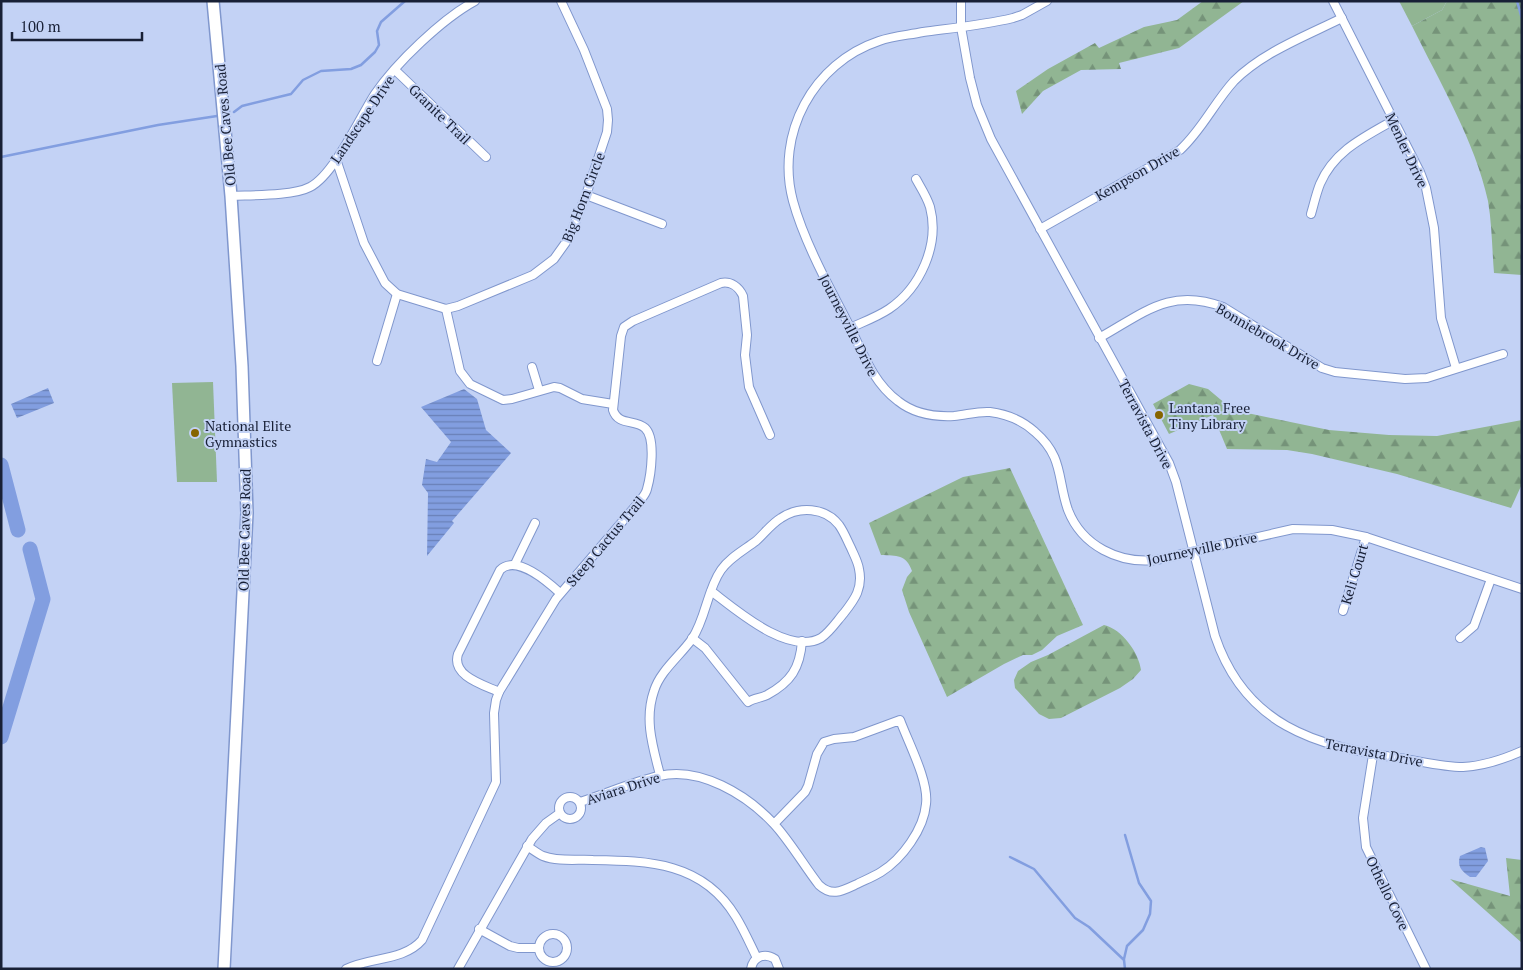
<svg xmlns="http://www.w3.org/2000/svg" width="1523" height="970" viewBox="0 0 1523 970" font-family="'PT Serif',serif">
<style>
.green{fill:#91b593}
.forest{fill:url(#forest-firs)}
.water{fill:url(#water-rules)}
.lines{fill:none;stroke-linecap:round;stroke-linejoin:round}
.stream{stroke:#829ee0;stroke-width:2.5}
.river{stroke:#829ee0;stroke-width:15}
.street-casing{stroke:#8097cd;stroke-width:10}
.secondary-casing{stroke:#8097cd;stroke-width:14}
.street{stroke:#fff;stroke-width:8}
.secondary{stroke:#fff;stroke-width:11}
.poi-dot{fill:#866500;stroke:#c3d2f5;stroke-width:2}
.labels{text-anchor:middle;dominant-baseline:central;stroke-width:4;stroke-linejoin:round;paint-order:stroke}
.street-label{font-size:14px;fill:#182036;stroke:#c3d2f5}
.poi-label{font-size:14px;fill:#182036;stroke:#c3d2f5;text-anchor:start}
</style>
<defs>
<pattern id="forest-firs" width="22" height="20" patternUnits="userSpaceOnUse" patternTransform="scale(1.25)"><rect width="22" height="20" fill="#91b593"/><path d="M5 1l3.5 6h-7zM16 11l3.5 6h-7z" fill="#759379"/></pattern>
<pattern id="water-rules" width="6" height="5" patternUnits="userSpaceOnUse" patternTransform="scale(1.25)"><rect width="6" height="5" fill="#829ee0"/><path d="M0 2.5h6" fill="none" stroke="#6980b6"/></pattern>
</defs>
<rect width="100%" height="100%" fill="#c3d2f5"/>
<g class="green">
<polygon points="1399,1 1447,1 1442,10 1412,26"/>
<polygon points="213,382 217,482 177,482 172,383"/>
</g>
<g class="forest">
<polygon points="1203,1 1244,1 1179,48 1119,63 1121,69 1081,70 1043,91 1022,114 1016,91 1048,69 1095,43 1099,48 1144,27 1177,20"/>
<path d="M1447 1H1522V275L1494 273C1492 249 1492 224 1488 201 1475 141 1439 81 1412 26L1442 10Z"/>
<polygon points="1189,384 1208,389 1233,410 1329,430 1389,435 1437,436 1522,420 1522,484 1511,508 1397,474 1312,454 1287,450 1227,449 1213,415 1169,434 1153,404"/>
<path d="M1010 468 1083 625 1057 636 1042 650 1032 655H1023L1004 664 947 697 909 612 902 590 907 577 912 571C906 554 897 556 881 555L869 523 963 477Z"/>
<path d="M1104 625C1122 629 1139 653 1141 670L1133 679 1120 688 1061 718 1049 719 1039 714 1015 688 1014 680 1018 671 1031 662 1048 655Z"/>
<polygon points="1506,858 1522,860 1522,943 1450,879 1510,896"/>
</g>
<g class="water">
<polygon points="48,388 54,403 17,418 11,404"/>
<polygon points="464,389 477,399 486,430 511,453 452,521 454,523 427,556 428,493 422,485 426,459 437,462 451,442 421,407"/>
<path d="M1481 847 1485 848 1488 861 1476 877H1470C1461 871 1457 866 1460 856Z"/>
</g>
<g class="lines">
<g class="stream">
<polyline points="1517,1 1522,19"/>
<polyline points="234,112 242,106 291,94 303,80 321,71 351,69 361,65 375,52 379,45 377,31 381,22 405,1"/>
<polyline points="1,157 158,125 217,116"/>
<polyline points="1010,857 1034,869 1075,918 1089,927 1124,960 1125,969"/>
<polyline points="1124,959 1127,946 1143,930 1150,914 1151,901 1139,883 1125,835"/>
</g>
<g class="river">
<polyline points="1,465 18,530"/>
<polyline points="1,737 43,599 30,549"/>
</g>
<defs>
<g id="street">
<path d="M961 1V27L970 78 977 105 991 139 1169 463 1176 482 1215 636C1245 725 1314 746 1399 758 1420 761 1442 767 1463 767 1483 766 1504 759 1522 751"/>
<path d="M1047 1 1022 15 1013 18C984 25 953 28 923 32 909 35 893 36 879 41 813 63 775 134 793 201 800 227 812 253 824 277 833 294 842 312 851 329 864 356 874 383 898 401 913 413 934 417 954 416 966 415 978 411 990 412 1006 414 1023 421 1035 432 1064 457 1057 479 1068 510 1082 546 1119 564 1156 560L1293 529 1332 530 1366 537 1522 589"/>
<polyline points="1333,1 1420,172 1426,188 1434,228 1441,318 1456,368"/>
<polyline points="395,70 486,157"/>
<polyline points="336,159 364,243 385,283 397,294 446,309 458,306 533,275 554,259 569,238 586,195 607,132 608,120 607,109 584,50 561,1"/>
<polyline points="586,195 662,224"/>
<path d="M231 196C252 195 293 196 310 187 334 175 360 117 375 94 396 63 442 19 475 1"/>
<path d="M1311 214C1314 204 1316 194 1320 184 1334 151 1364 137 1394 120"/>
<path d="M1040 229 1180 150C1202 130 1214 103 1234 81 1263 52 1306 36 1342 18"/>
<polyline points="446,309 460,371 470,384 503,400 512,399 554,387 560,388 582,399 613,404"/>
<path d="M850 328C863 322 877 317 889 309 920 288 940 245 930 207 927 197 921 188 916 179"/>
<path d="M1099 338C1144 313 1170 287 1223 307L1322 368 1335 372 1405 379 1427 378 1503 354"/>
<polyline points="377,361 397,294"/>
<polyline points="532,367 539,390"/>
<polyline points="515,564 535,523"/>
<polyline points="1343,611 1366,537"/>
<path d="M692 638 705 648 748 702C754 698 761 698 767 695 791 682 800 668 802 641"/>
<polyline points="1460,638 1474,626 1491,579"/>
<path d="M499 692C484 685 451 676 458 654L500 570C516 554 548 582 560 593"/>
<polyline points="1373,755 1363,818 1366,847 1426,969"/>
<path d="M660 775C653 747 644 720 654 691 660 671 680 656 692 639 706 618 707 590 721 570 729 558 744 550 756 541 764 534 771 524 781 518 799 506 825 507 839 525 844 532 847 540 851 548 854 555 858 562 859 569 863 588 855 599 844 613 837 621 830 632 821 638 788 656 735 609 711 591"/>
<circle cx="570" cy="808" r="11"/>
<path d="M580 802C606 794 632 782 659 776 700 766 747 795 774 824 789 840 805 867 819 885 832 897 842 891 857 884 865 880 873 877 881 872 902 859 924 829 926 804 929 781 908 742 900 720L854 737 834 739 824 742 817 754 808 786 805 792 774 824"/>
<path d="M527 846C532 849 538 854 543 856 558 862 578 859 593 860 649 861 703 862 736 917 744 930 750 944 757 958"/>
<polyline points="479,929 510,946 518,948 538,948"/>
<circle cx="553" cy="948" r="14"/>
<path d="M346 969C370 957 404 961 422 940L496 782 494 713 496 700 499 692 556 599 639 502C642 498 646 494 647 489 651 475 656 438 645 428 635 419 618 426 613 410L621 336 624 327 633 321 721 283C731 281 739 287 743 296L747 335 745 355 749 387 770 435"/>
<polyline points="458,969 532,839 546,823 560,813"/>
<path d="M751 969C753 957 764 952 775 959L779 969"/>
</g>
<polyline id="secondary" points="213,1 231,196 242,366 247,513 224,969"/>
</defs>
<use href="#street" class="street-casing"/>
<use href="#secondary" class="secondary-casing"/>
<use href="#street" class="street"/>
<use href="#secondary" class="secondary"/>
</g>
<g class="poi-dot">
<circle cx="1159" cy="415" r="5"/>
<circle cx="195" cy="433" r="5"/>
</g>
<g class="labels">
<g class="street-label">
<text transform="translate(440 114) rotate(44)">Granite Trail</text>
<text transform="translate(362 119) rotate(-56)">Landscape Drive</text>
<text transform="translate(225 125) rotate(-95)">Old Bee Caves Road</text>
<text transform="translate(1407 150) rotate(65)">Menler Drive</text>
<text transform="translate(1137 173) rotate(-30)">Kempson Drive</text>
<text transform="translate(583 197) rotate(-69)">Big Horn Circle</text>
<text transform="translate(849 325) rotate(63)">Journeyville Drive</text>
<text transform="translate(1268 336) rotate(30)">Bonniebrook Drive</text>
<text transform="translate(1146 424) rotate(62)">Terravista Drive</text>
<text transform="translate(244 530) rotate(-89)">Old Bee Caves Road</text>
<text transform="translate(605 541) rotate(-50)">Steep Cactus Trail</text>
<text transform="translate(1202 548) rotate(-12)">Journeyville Drive</text>
<text transform="translate(1354 574) rotate(-73)">Keli Court</text>
<text transform="translate(1374 752) rotate(11)">Terravista Drive</text>
<text transform="translate(623 788) rotate(-18)">Aviara Drive</text>
<text transform="translate(1388 893) rotate(64)">Othello Cove</text>
</g>
<g class="poi-label">
<text x="1169" y="407">Lantana Free<tspan x="1169" dy="16">Tiny Library</tspan></text>
<text x="205" y="425">National Elite<tspan x="205" dy="16">Gymnastics</tspan></text>
</g>
</g>
<rect width="1523" height="970" fill="none" stroke="#182036" stroke-width="5"/>
<path d="M12 32v8h130v-8" fill="none" stroke="#182036" stroke-width="2.5"/>
<text x="20" y="32" font-size="15" fill="#182036" stroke="#c3d2f5" stroke-width="4" paint-order="stroke">100 m</text>
</svg>
